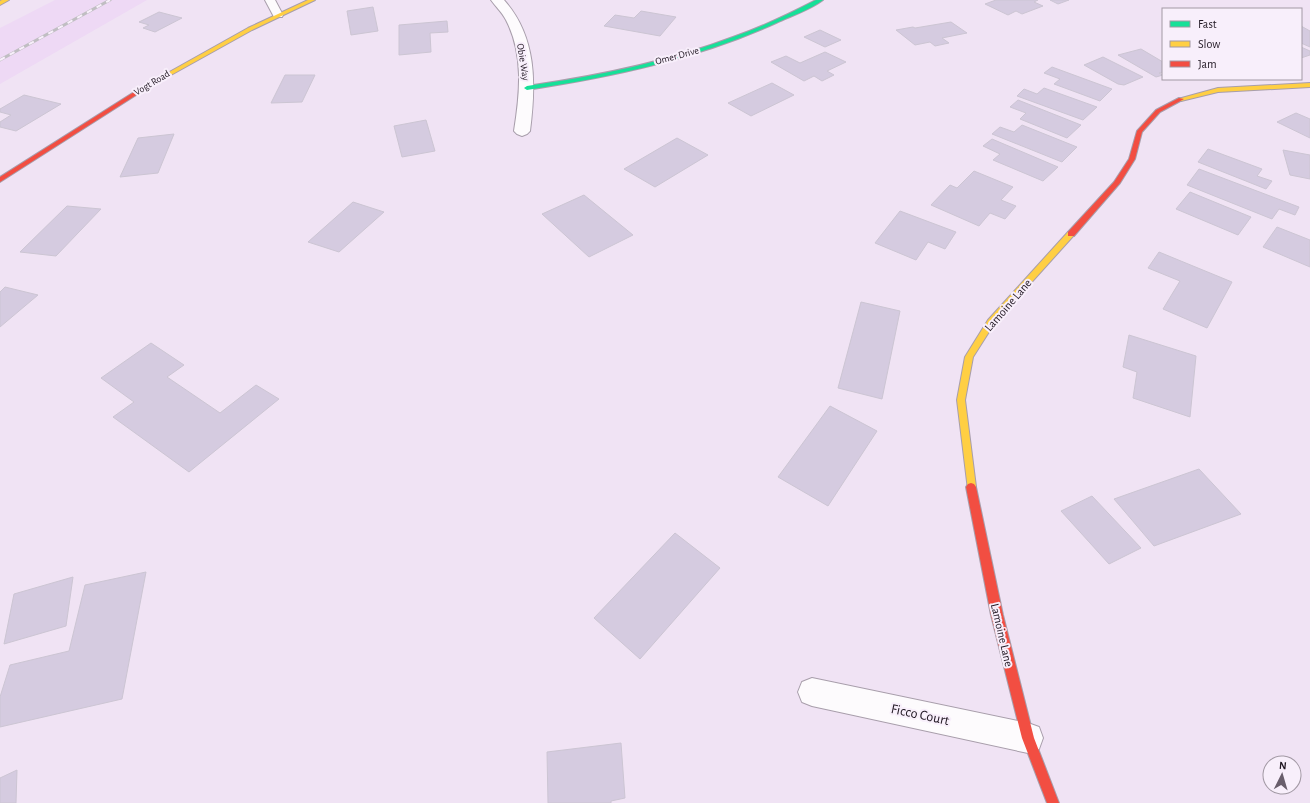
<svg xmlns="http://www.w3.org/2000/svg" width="1310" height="803" viewBox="0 0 1310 803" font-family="'Alegreya Sans',sans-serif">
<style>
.built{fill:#eed9f5}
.building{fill:#d5cbe0;stroke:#ccc5d3}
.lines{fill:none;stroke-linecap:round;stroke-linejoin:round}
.lane-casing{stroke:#a89eab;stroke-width:2}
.street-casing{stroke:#a89eab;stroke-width:2}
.fast-casing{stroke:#a89eab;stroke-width:2}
.slow-casing{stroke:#a89eab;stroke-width:2}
.jam-casing{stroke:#a89eab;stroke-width:2}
.lane{fill:#fdfbfd;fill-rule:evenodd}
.street{fill:#fdfbfd;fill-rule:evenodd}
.fast{fill:#16e098;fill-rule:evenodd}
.slow{fill:#ffcf43;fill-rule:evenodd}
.jam{fill:#f24e42;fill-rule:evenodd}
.rail-casing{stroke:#c0bec2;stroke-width:3}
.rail{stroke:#f8effb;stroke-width:2;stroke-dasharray:5.5;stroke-linecap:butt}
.labels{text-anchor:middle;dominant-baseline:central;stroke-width:4;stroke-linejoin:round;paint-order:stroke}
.far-street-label{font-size:10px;fill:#201722;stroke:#f8effb}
.street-label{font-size:12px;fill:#201722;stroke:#f8effb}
.near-street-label{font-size:14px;fill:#201722;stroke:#f8effb}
</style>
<rect width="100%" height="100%" fill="#f0e3f4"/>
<polygon class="built" points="55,0 147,0 0,84 0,28"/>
<g class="building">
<polygon points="996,0 1038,0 1034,2 1043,6 1022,14 1016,11 1008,15 985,4"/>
<polygon points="1050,0 1069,0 1058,4"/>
<polygon points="373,7 378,31 351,35 347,11"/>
<polygon points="641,11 676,17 660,36 604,26 615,15 634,18"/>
<polygon points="159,12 182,18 155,32 143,28 149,25 139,22"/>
<polygon points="447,21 448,32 430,33 431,52 399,55 399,25"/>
<polygon points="951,22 967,33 942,38 949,43 935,46 930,42 915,45 896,30 913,27 915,28"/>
<polygon points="1301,26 1310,31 1310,47 1301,43"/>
<polygon points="820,30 841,40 825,47 804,37"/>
<polygon points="1301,47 1310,51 1310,55 1301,58"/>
<polygon points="1141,49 1163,62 1163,72 1159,73 1163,75 1156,77 1118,55"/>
<polygon points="825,52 846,62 827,71 834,75 822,81 814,76 804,81 771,62 786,56 800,63"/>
<polygon points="1103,57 1143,77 1124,85 1118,84 1084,65"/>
<polygon points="1052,67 1112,89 1100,101 1054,84 1060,79 1044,73"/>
<polygon points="285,75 315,75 302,102 271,103"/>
<polygon points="772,83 794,95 751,116 728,103"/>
<polygon points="1044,88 1097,107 1083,120 1017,96 1024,89 1037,94"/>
<polygon points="24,95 61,104 16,131 0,127 0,122 11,115 0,112 0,109"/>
<polygon points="1018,100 1081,125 1067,138 1020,119 1026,113 1010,107"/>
<polygon points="1296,113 1310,119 1310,138 1277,122"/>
<polygon points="426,120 435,151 402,157 394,126"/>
<polygon points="1022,125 1077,147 1062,162 992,134 1000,127 1014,132"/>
<polygon points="174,134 158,173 120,177 138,138"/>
<polygon points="677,138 708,155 655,187 624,169"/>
<polygon points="992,139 1058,167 1043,181 993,160 1000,154 983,146"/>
<polygon points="1208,149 1262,169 1257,176 1272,181 1266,189 1198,162"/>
<polygon points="1283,150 1310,155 1310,179 1290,175"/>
<polygon points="1199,169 1299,207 1295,215 1279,209 1272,219 1187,185"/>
<polygon points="974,171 1013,187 1001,200 1016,206 1005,219 990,213 979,226 931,205 950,185 957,188"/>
<polygon points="1190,192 1251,217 1238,235 1176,209"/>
<polygon points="584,195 633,235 589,257 542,214"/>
<polygon points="353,202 384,212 339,252 308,242"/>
<polygon points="67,206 101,209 56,256 20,252"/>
<polygon points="900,211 956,232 945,249 928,242 916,260 875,243"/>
<polygon points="1277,227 1310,240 1310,267 1263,247"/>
<polygon points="1159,252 1232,282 1207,328 1163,309 1180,281 1148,268"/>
<polygon points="5,287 38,295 0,327 0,292"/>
<polygon points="861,302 900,311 882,399 838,388"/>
<polygon points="1129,335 1196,356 1190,417 1133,398 1137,372 1123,367"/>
<polygon points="151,343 184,365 167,377 220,413 256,385 279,399 189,472 113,417 134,402 101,378"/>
<polygon points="830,406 877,431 828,506 778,477"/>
<polygon points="1199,469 1241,514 1154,546 1114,499"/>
<polygon points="1092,496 1141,548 1109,564 1061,511"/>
<polygon points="675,533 720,568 640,659 594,618"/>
<polygon points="146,572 122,699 0,727 0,697 10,665 69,651 85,585"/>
<polygon points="73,577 66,626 4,644 14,594"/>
<polygon points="621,743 625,798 611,801 611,803 548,803 547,752"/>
<polygon points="17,770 16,803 0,803 0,778"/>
</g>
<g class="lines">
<defs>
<polygon id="lane" points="265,0 275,0 283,15 282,17 274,17"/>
<g id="street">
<path d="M491 0H504C537 37 536 84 530 131L527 134 522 136 517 134 514 131C520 93 524 55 506 20 502 12 496 7 491 0Z"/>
<polygon points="812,678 1028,723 1039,727 1043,738 1039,749 1028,753 812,706 802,702 798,692 802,682"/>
</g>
<path id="fast" d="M816 0H823C810 10 791 16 776 23 697 59 612 77 527 90L524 88 527 86C597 76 667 62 733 37 762 27 789 14 816 0Z"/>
<g id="slow">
<polygon points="2,0 9,0 0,5 0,1"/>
<polygon points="308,0 315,0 252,30 144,90 139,89 248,28"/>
<polygon points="1310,83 1310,87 1218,92 1181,101 1178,99 1218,88"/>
<polygon points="1068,232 1074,232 1075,234 994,324 973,357 965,400 976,487 974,490 971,491 968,490 957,400 965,357 988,320"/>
</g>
<g id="jam">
<polygon points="142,87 145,89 144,90 0,182 0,177"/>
<polygon points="1179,98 1184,99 1160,112 1142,132 1135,159 1120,183 1074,236 1068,236 1068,232 1114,182 1129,159 1137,131 1156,110"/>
<polygon points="971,483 974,484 976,487 1003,615 1034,738 1059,803 1047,803 1022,738 991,615 966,487 968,484"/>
</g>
</defs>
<use href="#lane" class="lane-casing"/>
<use href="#street" class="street-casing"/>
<use href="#fast" class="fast-casing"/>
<use href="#slow" class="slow-casing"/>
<use href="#jam" class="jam-casing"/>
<use href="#lane" class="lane"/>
<use href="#street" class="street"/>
<use href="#fast" class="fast"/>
<use href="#slow" class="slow"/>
<use href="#jam" class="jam"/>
<defs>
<polyline id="rail" points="0,60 110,0"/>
</defs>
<use href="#rail" class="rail-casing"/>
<use href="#rail" class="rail"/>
</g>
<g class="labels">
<g class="far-street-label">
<text transform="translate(677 56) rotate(-15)">Omer Drive</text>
<text transform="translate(523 62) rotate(81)">Obie Way</text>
<text transform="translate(152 83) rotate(-31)">Vogt Road</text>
</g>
<g class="street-label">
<text transform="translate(1008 305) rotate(-49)">Lamoine Lane</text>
<text transform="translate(1002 635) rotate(77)">Lamoine Lane</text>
</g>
<g class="near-street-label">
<text transform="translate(920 715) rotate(12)">Ficco Court</text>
</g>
</g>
<rect x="1162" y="8" width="140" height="72" fill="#f8effb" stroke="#a299a4"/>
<rect x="1170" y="21" width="20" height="6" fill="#16e098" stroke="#a299a4"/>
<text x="1198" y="28" font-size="12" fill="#201722">Fast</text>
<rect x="1170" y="41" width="20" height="6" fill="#ffcf43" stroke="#a299a4"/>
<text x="1198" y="48" font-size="12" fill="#201722">Slow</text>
<rect x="1170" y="61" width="20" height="6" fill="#f24e42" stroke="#a299a4"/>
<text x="1198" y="68" font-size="12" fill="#201722">Jam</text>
<g transform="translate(1282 775) rotate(5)"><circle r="19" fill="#f8effb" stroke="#a299a4"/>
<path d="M0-3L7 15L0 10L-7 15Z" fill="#695e6c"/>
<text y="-6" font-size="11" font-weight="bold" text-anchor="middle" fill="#201722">N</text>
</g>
</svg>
